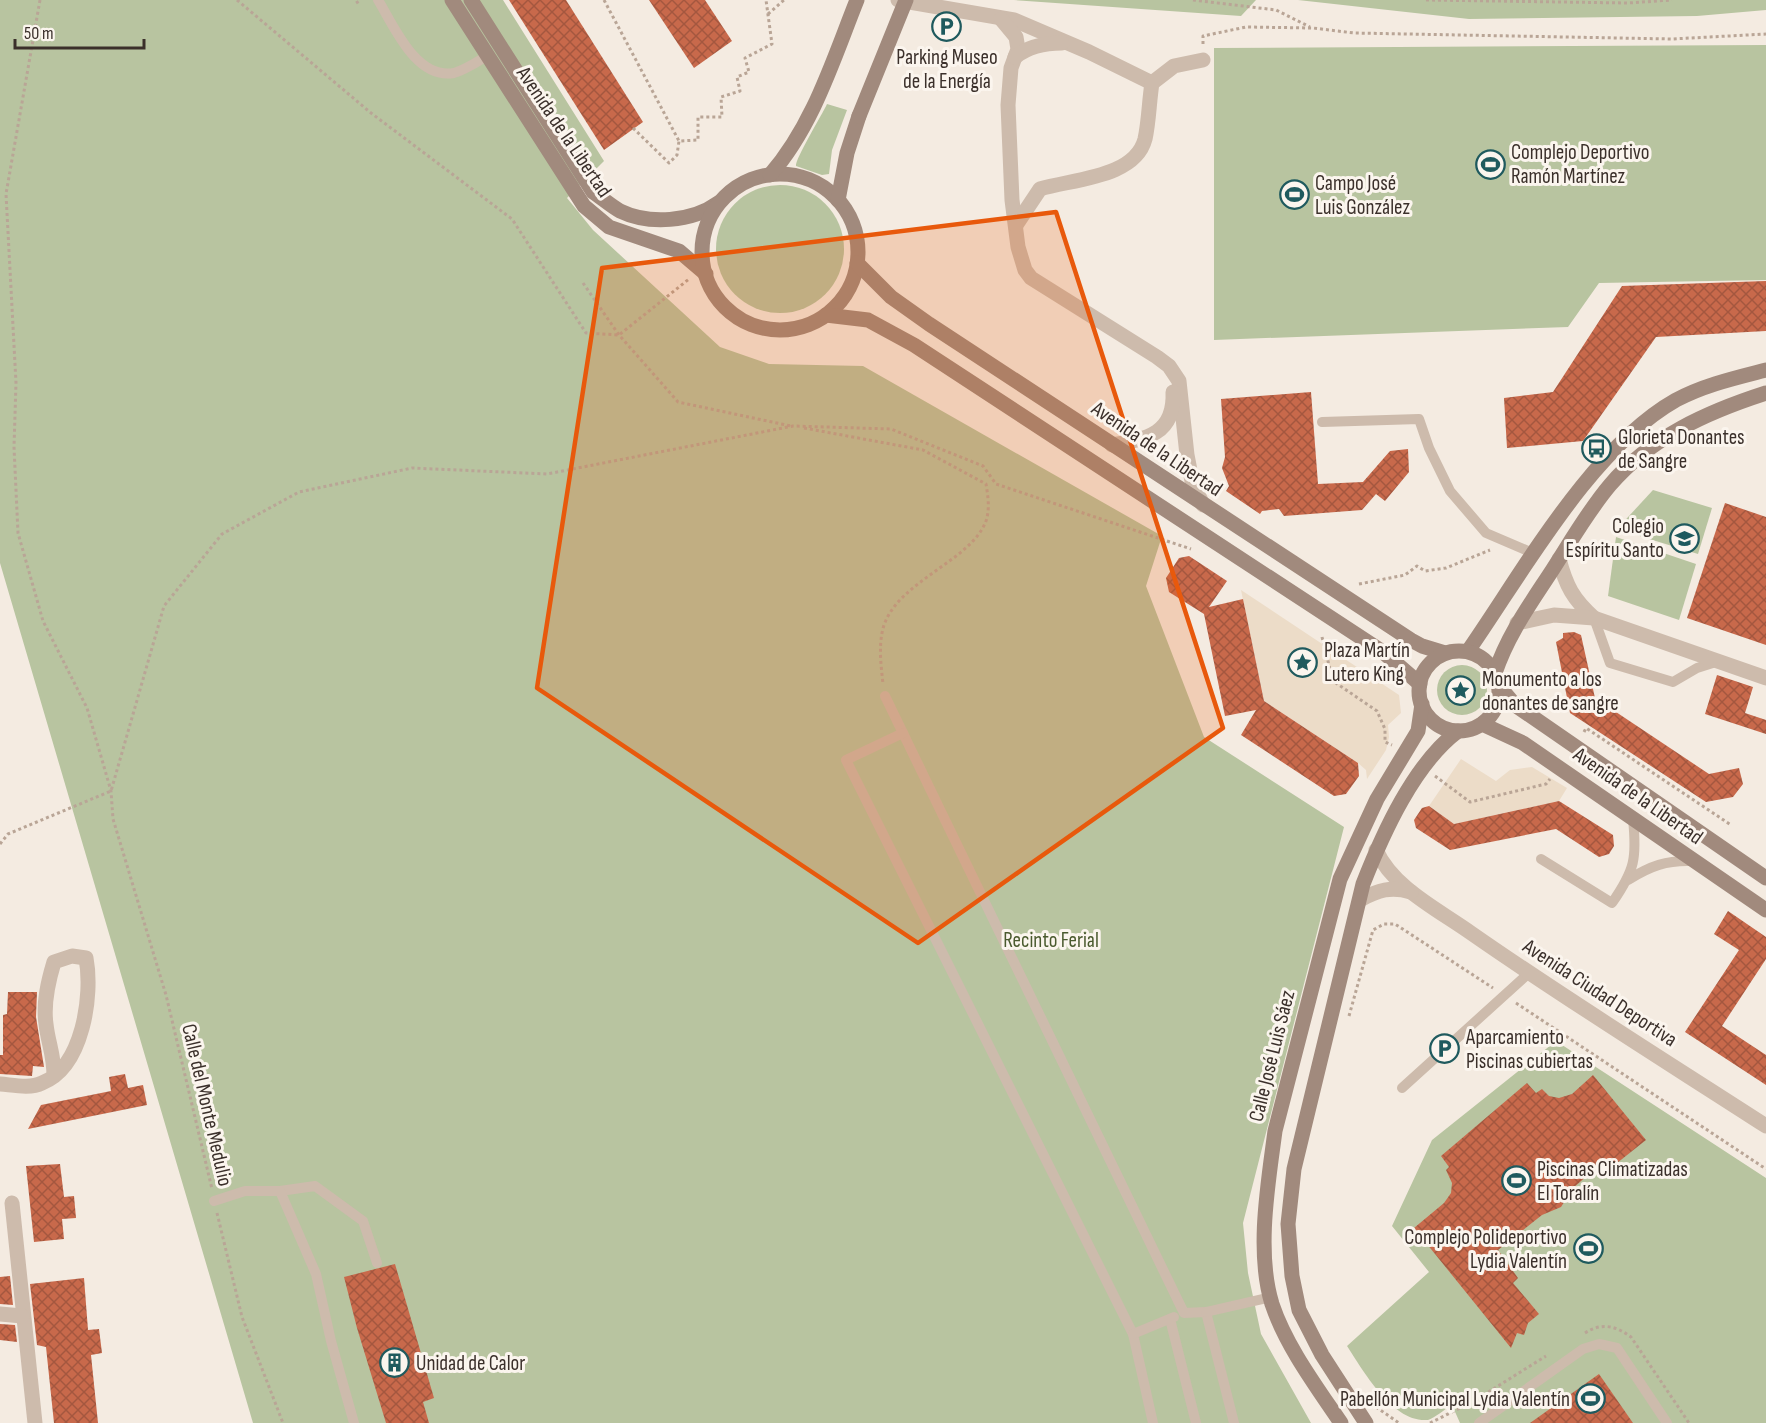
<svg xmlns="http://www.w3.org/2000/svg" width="1766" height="1423" viewBox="0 0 1766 1423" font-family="'Sofia Sans Condensed',sans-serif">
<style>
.green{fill:#b8c4a0}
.plaza{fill:#ecdcc8}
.building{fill:url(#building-cross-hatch)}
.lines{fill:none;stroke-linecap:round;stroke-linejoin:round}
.path{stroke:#b9a596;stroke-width:3;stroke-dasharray:3 3;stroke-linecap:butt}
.lane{stroke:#cdbbac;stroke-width:10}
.street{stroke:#cdbbac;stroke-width:15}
.secondary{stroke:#a18a7d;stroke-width:15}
.secondary-bridge{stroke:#a18a7d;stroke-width:15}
.marked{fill:#e8590c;fill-opacity:0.2;stroke:#e8590c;stroke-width:4.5;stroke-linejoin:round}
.labels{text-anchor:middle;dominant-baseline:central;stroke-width:6;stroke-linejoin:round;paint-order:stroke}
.poi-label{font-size:21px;fill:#3b302b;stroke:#fbf5ee;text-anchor:start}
.street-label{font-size:21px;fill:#3b302b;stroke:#fbf5ee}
.park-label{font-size:21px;fill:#4a5a2e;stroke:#fbf5ee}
</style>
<defs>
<pattern id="building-cross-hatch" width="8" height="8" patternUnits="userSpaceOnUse" patternTransform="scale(1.5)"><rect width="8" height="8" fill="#c8694b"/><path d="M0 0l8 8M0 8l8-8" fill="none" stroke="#a4573f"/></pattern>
</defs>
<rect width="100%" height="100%" fill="#f4ebe1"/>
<g class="green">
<polygon points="0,0 503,0 604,161 567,198 593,230 720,347 769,364 863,366 1162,536 1146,586 1204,737 1344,827 1243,1223 1248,1273 1261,1334 1311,1423 253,1423 0,563"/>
<polygon points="1014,0 1256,0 1241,16"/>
<polygon points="1298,0 1766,0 1766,10 1697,16 1469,19"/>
<polygon points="1766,45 1766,280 1599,283 1568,327 1214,340 1214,48"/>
<path d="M827 104 847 110 832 150 829 174 822 175 796 166C795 159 822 115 827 104Z"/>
<circle cx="780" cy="249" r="64"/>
<polygon points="1653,490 1712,508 1698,554 1617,529"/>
<polygon points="1616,537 1696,564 1679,620 1608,596"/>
<circle cx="1462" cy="690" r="25"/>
<path d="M1556 1041 1766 1178V1423H1460L1452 1405C1445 1409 1436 1417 1428 1420 1392 1423 1363 1370 1347 1346L1429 1272 1392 1226 1432 1140Z"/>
</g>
<g class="plaza">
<polygon points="1241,590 1399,695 1401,713 1388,725 1389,737 1386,750 1367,779 1366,770 1358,763 1264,701"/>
<polygon points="1461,759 1496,781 1510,770 1532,767 1567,788 1559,801 1454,824 1429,806"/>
</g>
<g class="building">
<polygon points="509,0 566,0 643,122 604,150"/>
<polygon points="649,0 705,0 732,41 694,68"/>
<polygon points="1766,281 1766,331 1656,337 1583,441 1507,448 1504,398 1553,392 1622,286"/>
<polygon points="1311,392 1318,484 1363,482 1390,451 1408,449 1409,472 1385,501 1376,494 1362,510 1284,516 1279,509 1262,511 1260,514 1226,491 1229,486 1222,468 1225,457 1221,399"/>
<polygon points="1725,503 1766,517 1766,645 1687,618"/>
<polygon points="1189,556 1227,581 1209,607 1243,599 1264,701 1358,763 1359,776 1346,794 1334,796 1241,735 1256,710 1225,716 1204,614 1169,592 1166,578 1179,558"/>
<polygon points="1574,632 1581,635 1595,698 1709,774 1739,768 1743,784 1733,797 1706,802 1570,713 1556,642 1563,638 1563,633"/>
<polygon points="1717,675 1753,687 1745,713 1766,720 1766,734 1705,714"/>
<polygon points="1559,801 1613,835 1614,846 1609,854 1599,857 1556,829 1450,850 1416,828 1414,820 1422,808 1429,806 1454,824"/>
<polygon points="1728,911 1766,937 1766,959 1722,1026 1766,1055 1766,1085 1685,1032 1739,950 1714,934"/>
<polygon points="8,992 37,992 36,1017 44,1067 33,1066 32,1076 0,1074 0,1055 3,1055 3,1015 7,1014"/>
<polygon points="125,1074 128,1088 143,1085 147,1105 28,1129 41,1105 111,1091 109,1077"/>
<polygon points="1593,1075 1646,1140 1607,1171 1595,1169 1573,1188 1561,1207 1542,1215 1498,1250 1518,1278 1513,1283 1539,1314 1528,1323 1524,1335 1517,1333 1511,1348 1414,1228 1444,1203 1451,1193 1452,1183 1446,1170 1449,1167 1441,1156 1527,1083 1536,1093 1542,1089 1549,1096 1559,1098 1572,1094"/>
<polygon points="60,1164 64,1197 74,1196 76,1218 62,1219 64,1239 34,1242 26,1166"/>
<polygon points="395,1264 434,1398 423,1402 429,1423 386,1423 357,1328 344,1277"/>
<polygon points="10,1276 13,1305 0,1304 0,1277"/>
<polygon points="84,1278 88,1330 99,1329 102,1353 91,1355 98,1423 54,1423 46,1347 37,1345 30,1284"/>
<polygon points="0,1324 15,1325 17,1342 0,1340"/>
<polygon points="1599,1374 1633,1423 1530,1423"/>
</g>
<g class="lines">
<g class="path">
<polyline points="40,0 6,194 16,383 14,447 18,533 43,621 87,708 111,791 113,819 166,995 212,1189"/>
<polyline points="237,0 371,113 512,219 586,333 619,335 689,279"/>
<polyline points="604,0 679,141"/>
<polyline points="1193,0 1276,10 1310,27"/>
<polyline points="1426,0 1628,3 1672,0"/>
<polyline points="356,3 361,0"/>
<polyline points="768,14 784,0"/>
<polyline points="1203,44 1203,36 1246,27 1313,28 1354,33 1672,39 1766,34"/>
<polyline points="633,128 669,163 677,155 679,141 698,140 698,117 722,117 721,97 740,91 737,77 749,72 745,58 772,44 766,0"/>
<polyline points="583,283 619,335 678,402 791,426"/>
<path d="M804 428 923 450 986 484C988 496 990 509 986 521 971 561 900 580 884 625 878 644 881 665 883 684"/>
<polyline points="1359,584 1405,575 1417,566 1425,571 1446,568 1490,550"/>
<polyline points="1322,637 1333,681 1377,711 1385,729 1385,742 1392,745"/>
<polyline points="1584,732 1586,728 1731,825"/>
<polyline points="1435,776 1470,802 1546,784 1550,779"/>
<polyline points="0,844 8,834 111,791 164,606 222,534 299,492 412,468 547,474 793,426 891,429 983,466 996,484 1191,549"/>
<polyline points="1516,1003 1766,1169"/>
<polyline points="1349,1016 1373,930 1384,924 1395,924 1493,988"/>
<polyline points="217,1213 242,1317 283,1423"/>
<path d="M1585 1333C1602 1322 1616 1326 1631 1337L1689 1423"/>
<polyline points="1376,1407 1399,1423"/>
<polyline points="1430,1423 1474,1401 1546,1356"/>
</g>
<g class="lane">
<path d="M378 0C394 26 416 80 454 73 465 70 477 62 487 56"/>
<polyline points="1322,422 1419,419 1429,448 1450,491 1486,533 1535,554"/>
<polyline points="1594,618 1610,663 1673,682 1697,668 1719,661"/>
<polyline points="885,696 1184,1313 1206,1312 1234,1423"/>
<polyline points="903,733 846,760 1133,1334 1153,1423"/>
<path d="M1541 859 1612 903C1635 870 1637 858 1633 819"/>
<path d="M1628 880C1650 866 1667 860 1692 861"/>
<polyline points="1402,1088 1529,973"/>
<polyline points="280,1191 315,1186 363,1221 377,1263"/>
<polyline points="214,1201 245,1191 280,1191 316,1274 331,1341 354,1423"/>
<polyline points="1206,1312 1271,1297"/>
<polyline points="1170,1319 1196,1423"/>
<polyline points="1133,1334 1174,1317"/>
<polyline points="1479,1423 1583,1349 1599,1344 1617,1348 1667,1423"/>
</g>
<g class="street">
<polyline points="898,0 1014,20 1089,52 1152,83"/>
<polyline points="1001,19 1016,37 1018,49 1011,68 1008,105 1012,200 1018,247 1025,270 1031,278 1157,357 1169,366 1179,381 1187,455 1192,481 1203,505"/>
<path d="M1015 57C1029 46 1044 43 1062 43"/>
<path d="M1016 225 1040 189C1072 179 1135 178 1145 139 1149 121 1149 102 1152 83L1174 66 1203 60"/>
<path d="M1112 445C1147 439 1175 434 1173 392"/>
<path d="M1559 559C1566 586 1573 599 1594 618"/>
<polyline points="1517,623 1554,615 1594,618 1766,678"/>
<path d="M1376 850C1393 888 1439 910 1471 933 1567 1000 1667 1062 1766 1126"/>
<path d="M1360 900C1378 890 1391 886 1411 892"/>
<path d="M0 1084C13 1085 30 1089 42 1083 83 1067 93 995 86 958L72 956 54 962C48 982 43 1003 46 1024 48 1043 54 1054 54 1076"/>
<polyline points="12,1203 35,1423"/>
<polyline points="0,1314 22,1316"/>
</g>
<g class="secondary">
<polyline points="452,0 584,206 609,227 679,251 706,274"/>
<path d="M471 0 593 192C602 198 611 206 620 211 649 225 692 222 718 203"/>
<circle cx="780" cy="252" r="78"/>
<path d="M770 175C813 126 833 60 857 0"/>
<polyline points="838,200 847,153 859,116"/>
<polyline points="857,263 891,297 929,324 1411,640 1422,646 1445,653"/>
<polyline points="826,315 868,320 914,345 1383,652 1420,684"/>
<path d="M1468 651C1523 572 1591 448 1676 400 1704 385 1735 378 1766 370"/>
<circle cx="1459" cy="691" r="40"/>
<path d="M1495 673C1508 634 1531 603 1553 569 1571 541 1588 511 1610 485 1651 437 1707 412 1766 393"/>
<polyline points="1499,686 1515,705 1766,878"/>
<polyline points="1482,724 1523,743 1766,910"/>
<path d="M1341 1423C1316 1386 1286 1346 1272 1304 1256 1252 1268 1184 1275 1131L1340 879 1377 799 1418 731 1422 704"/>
<path d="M1366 1423 1322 1355 1299 1310 1292 1276 1288 1224 1294 1169 1363 884C1383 833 1414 764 1458 731"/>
</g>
<polyline class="secondary-bridge" points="859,116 906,0"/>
</g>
<path class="marked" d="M1056 212 1223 728 918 943 537 688 602 268Z"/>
<defs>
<symbol id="parking-ring" viewBox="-11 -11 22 22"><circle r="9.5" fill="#fbf5ee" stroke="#1f5a5e" stroke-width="1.5"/><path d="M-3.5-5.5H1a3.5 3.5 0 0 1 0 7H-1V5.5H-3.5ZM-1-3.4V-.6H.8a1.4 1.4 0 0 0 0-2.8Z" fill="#1f5a5e"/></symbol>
<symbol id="stadium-ring" viewBox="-11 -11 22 22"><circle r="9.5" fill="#fbf5ee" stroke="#1f5a5e" stroke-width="1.5"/><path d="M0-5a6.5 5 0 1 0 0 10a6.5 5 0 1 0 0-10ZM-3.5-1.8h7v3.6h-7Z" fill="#1f5a5e"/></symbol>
<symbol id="bus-ring" viewBox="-11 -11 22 22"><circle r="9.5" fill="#fbf5ee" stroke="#1f5a5e" stroke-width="1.5"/><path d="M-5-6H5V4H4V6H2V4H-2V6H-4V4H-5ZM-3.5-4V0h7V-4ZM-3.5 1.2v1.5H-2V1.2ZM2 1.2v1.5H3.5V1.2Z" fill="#1f5a5e"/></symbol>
<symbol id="school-ring" viewBox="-11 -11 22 22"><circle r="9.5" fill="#fbf5ee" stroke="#1f5a5e" stroke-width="1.5"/><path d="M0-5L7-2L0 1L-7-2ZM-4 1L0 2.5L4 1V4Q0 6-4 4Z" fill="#1f5a5e"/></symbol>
<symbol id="sight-ring" viewBox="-11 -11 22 22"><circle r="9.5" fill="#fbf5ee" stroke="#1f5a5e" stroke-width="1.5"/><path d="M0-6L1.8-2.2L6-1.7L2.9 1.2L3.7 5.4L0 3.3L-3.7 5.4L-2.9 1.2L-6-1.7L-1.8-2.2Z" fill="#1f5a5e"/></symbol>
<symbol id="building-ring" viewBox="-11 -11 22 22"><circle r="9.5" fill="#fbf5ee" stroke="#1f5a5e" stroke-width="1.5"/><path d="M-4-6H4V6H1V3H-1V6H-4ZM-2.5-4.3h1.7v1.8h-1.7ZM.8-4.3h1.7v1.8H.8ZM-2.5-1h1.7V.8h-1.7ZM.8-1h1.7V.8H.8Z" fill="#1f5a5e"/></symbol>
</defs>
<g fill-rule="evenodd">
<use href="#parking-ring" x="930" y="10" width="33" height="33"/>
<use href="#stadium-ring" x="1474" y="148" width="33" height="33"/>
<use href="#stadium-ring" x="1278" y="178" width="33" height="33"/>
<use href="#bus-ring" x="1580" y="432" width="33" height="33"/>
<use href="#school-ring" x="1668" y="522" width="33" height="33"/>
<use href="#sight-ring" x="1286" y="646" width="33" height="33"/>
<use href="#sight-ring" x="1444" y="674" width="33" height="33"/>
<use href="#parking-ring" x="1428" y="1032" width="33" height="33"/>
<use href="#stadium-ring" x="1500" y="1164" width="33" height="33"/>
<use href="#stadium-ring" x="1572" y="1232" width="33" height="33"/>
<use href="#building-ring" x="378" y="1346" width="33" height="33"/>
<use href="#stadium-ring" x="1574" y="1382" width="33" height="33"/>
</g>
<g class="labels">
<g class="poi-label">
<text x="947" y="57" text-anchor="middle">Parking Museo<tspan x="947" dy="24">de la Energía</tspan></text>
<text x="1511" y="152">Complejo Deportivo<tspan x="1511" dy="24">Ramón Martínez</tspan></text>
<text x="1315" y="183">Campo José<tspan x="1315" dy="24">Luis González</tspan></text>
<text x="1618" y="437">Glorieta Donantes<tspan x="1618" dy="24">de Sangre</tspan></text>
<text x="1664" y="526" text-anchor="end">Colegio<tspan x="1664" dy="24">Espíritu Santo</tspan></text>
<text x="1324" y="650">Plaza Martín<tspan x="1324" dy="24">Lutero King</tspan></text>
<text x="1482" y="679">Monumento a los<tspan x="1482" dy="24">donantes de sangre</tspan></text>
<text x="1466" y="1037">Aparcamiento<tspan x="1466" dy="24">Piscinas cubiertas</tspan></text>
<text x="1537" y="1169">Piscinas Climatizadas<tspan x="1537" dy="24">El Toralín</tspan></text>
<text x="1567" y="1237" text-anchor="end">Complejo Polideportivo<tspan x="1567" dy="24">Lydia Valentín</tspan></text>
<text x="416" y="1363">Unidad de Calor</text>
<text x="1570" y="1399" text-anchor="end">Pabellón Municipal Lydia Valentín</text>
</g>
<g class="street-label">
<text transform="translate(564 132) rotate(56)">Avenida de la Libertad</text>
<text transform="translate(1157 449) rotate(34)">Avenida de la Libertad</text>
<text transform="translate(1638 796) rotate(35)">Avenida de la Libertad</text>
<text transform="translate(1600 993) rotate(33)">Avenida Ciudad Deportiva</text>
<text transform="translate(1272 1056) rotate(-76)">Calle José Luis Sáez</text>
<text transform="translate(207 1105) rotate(77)">Calle del Monte Medulio</text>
</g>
<g class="park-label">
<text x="1051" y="940">Recinto Ferial</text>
</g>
</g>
<path d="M15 39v9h129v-9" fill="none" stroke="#3b302b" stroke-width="3"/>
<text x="24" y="39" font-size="18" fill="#3b302b" stroke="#fbf5ee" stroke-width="4.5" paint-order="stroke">50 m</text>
</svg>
